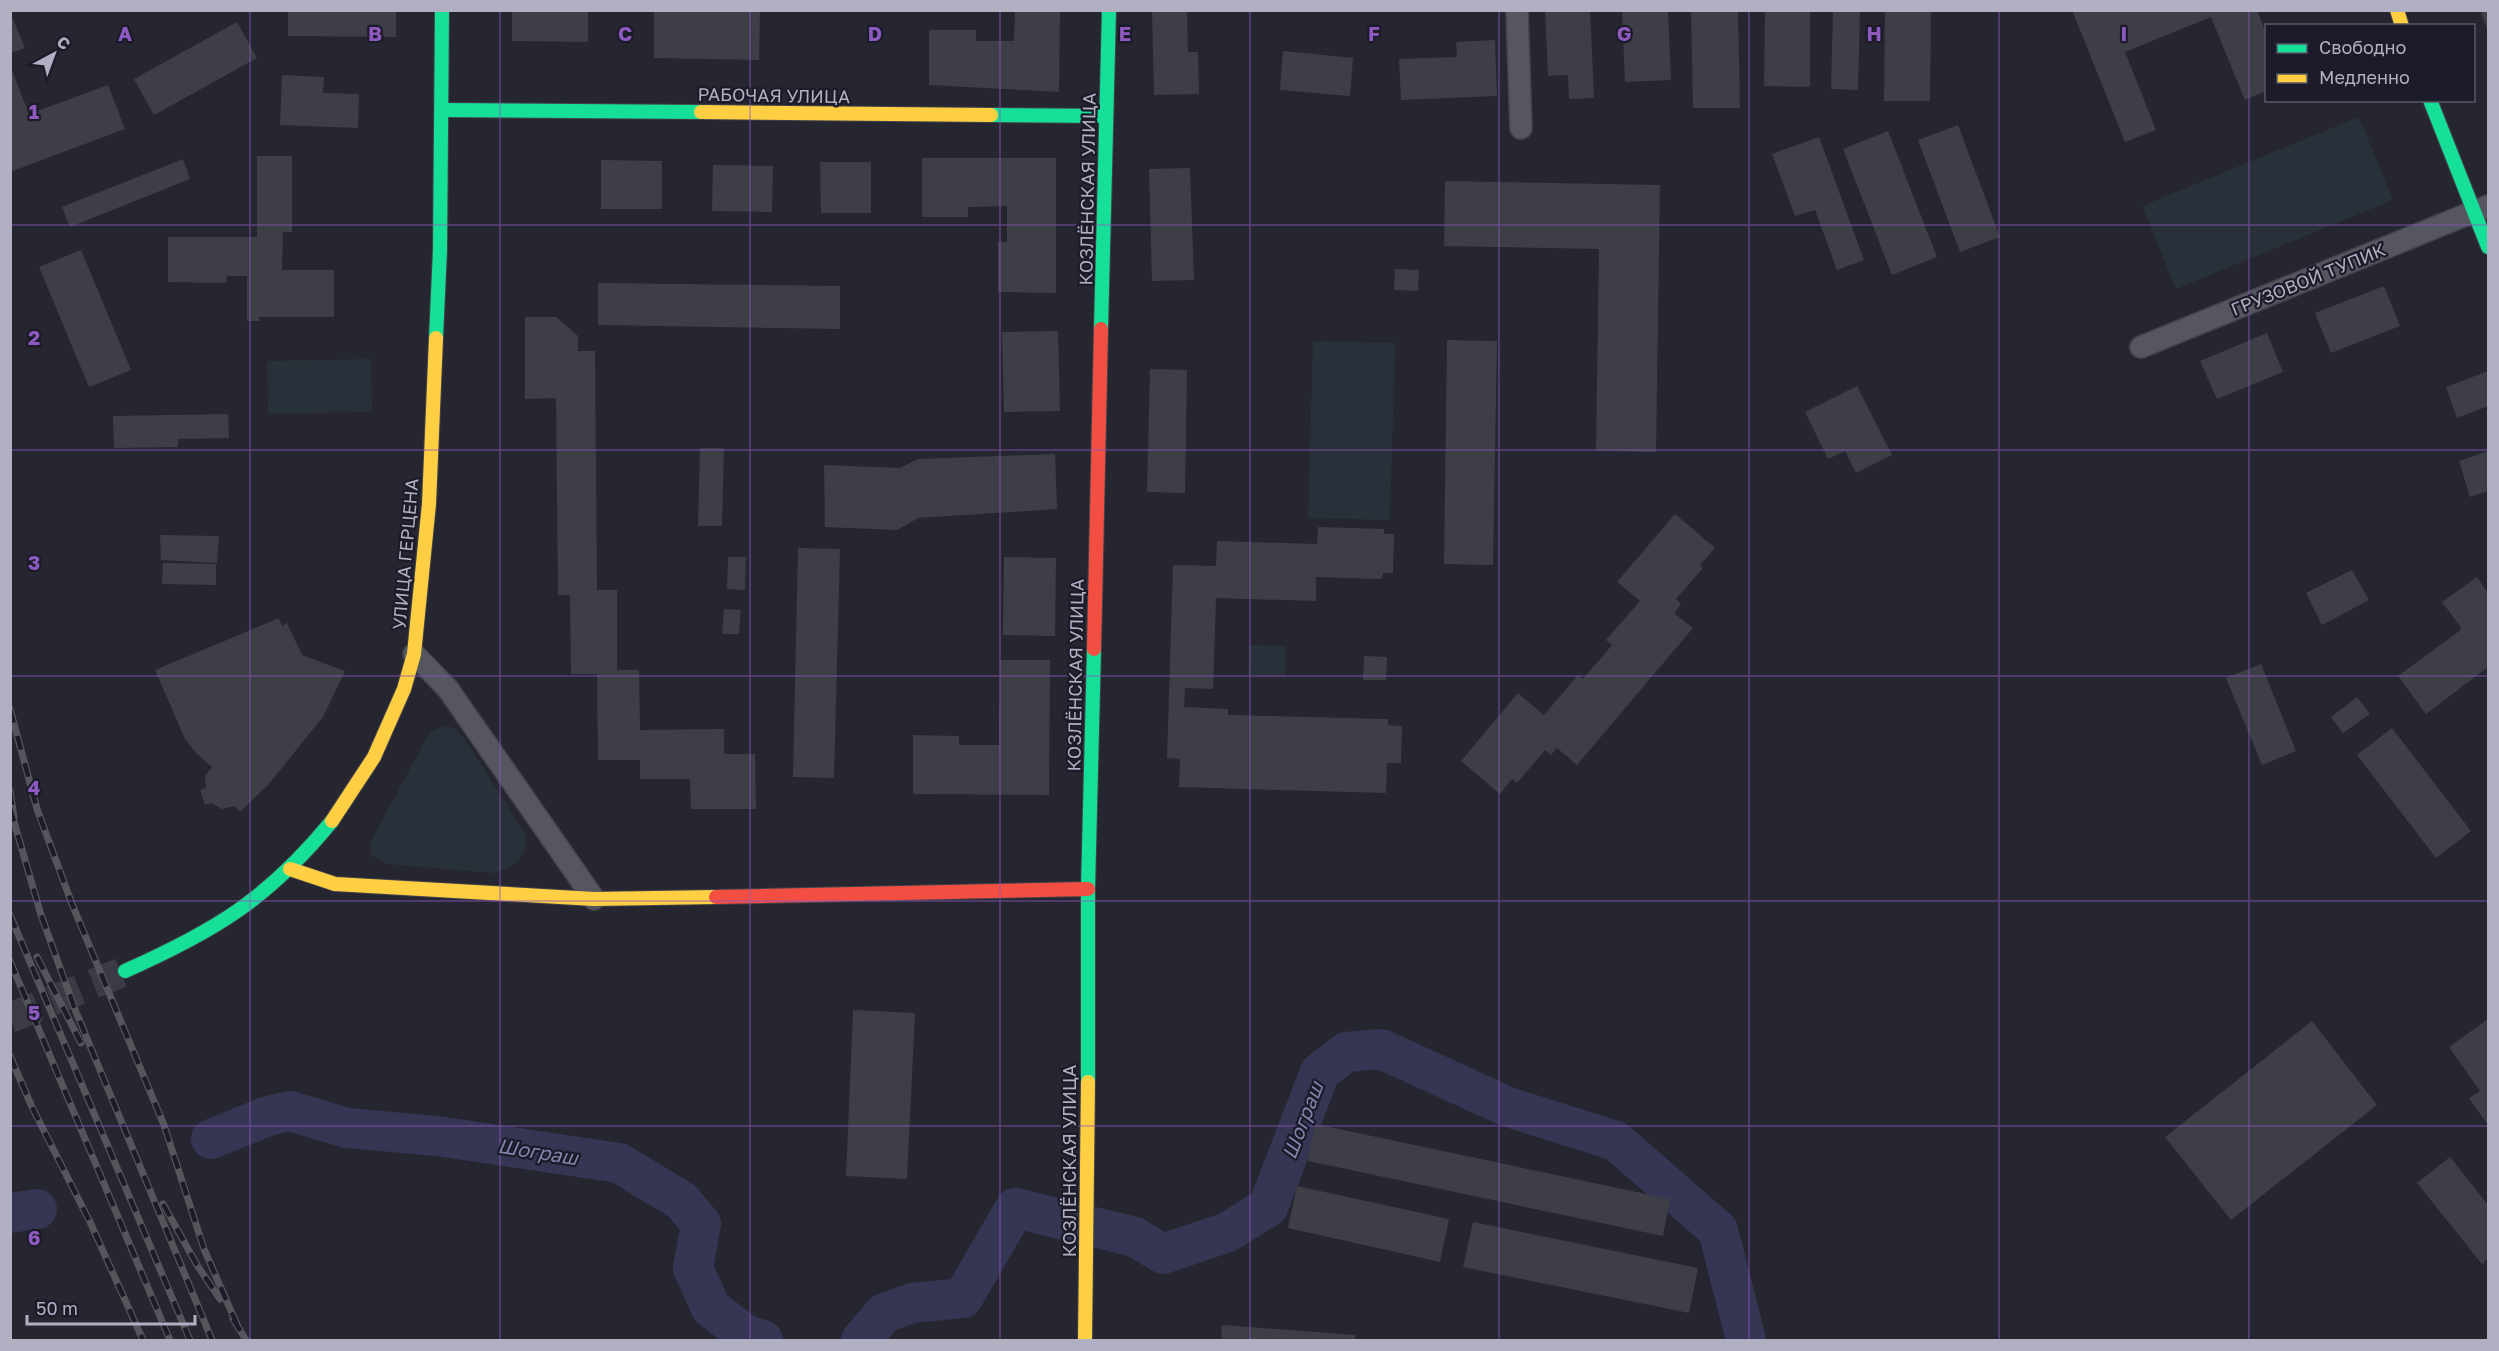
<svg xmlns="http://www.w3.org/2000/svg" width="2499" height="1351" viewBox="0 0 2499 1351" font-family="'Golos Text',sans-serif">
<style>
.green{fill:#283139}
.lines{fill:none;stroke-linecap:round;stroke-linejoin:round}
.river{stroke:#353554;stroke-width:40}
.building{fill:#3e3e46}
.secondary-tunnel{stroke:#3b3b46;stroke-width:30;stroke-dasharray:30 15;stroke-linecap:butt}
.street-casing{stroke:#42424a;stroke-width:24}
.fast-casing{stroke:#42424a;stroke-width:16}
.slow-casing{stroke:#42424a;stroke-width:16}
.jam-casing{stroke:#42424a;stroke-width:16}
.street{stroke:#55565f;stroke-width:21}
.fast{stroke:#16e098;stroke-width:14}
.slow{stroke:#ffcf43;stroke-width:14}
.jam{stroke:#f24e42;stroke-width:14}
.rail-casing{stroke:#55555c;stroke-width:7}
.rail{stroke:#1b1b2a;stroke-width:4.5;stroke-dasharray:14;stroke-linecap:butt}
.grid{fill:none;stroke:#8e5ac0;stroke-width:1.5;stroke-opacity:0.55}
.labels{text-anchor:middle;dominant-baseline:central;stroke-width:4.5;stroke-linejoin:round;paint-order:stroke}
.street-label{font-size:18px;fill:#b0b0c2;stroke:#1b1b2a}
.water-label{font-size:20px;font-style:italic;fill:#8284ad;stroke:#1b1b2a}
.grid-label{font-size:20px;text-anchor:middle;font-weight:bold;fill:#8e5ac0;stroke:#1b1b2a;stroke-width:4.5;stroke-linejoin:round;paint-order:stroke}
</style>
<rect width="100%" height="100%" fill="#262630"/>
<g class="green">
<polygon points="2359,117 2393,200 2176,289 2142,206"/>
<polygon points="1313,341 1395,343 1390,520 1308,518"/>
<polygon points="371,359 372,412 268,414 267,361"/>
<polygon points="1249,645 1286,646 1285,677 1248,676"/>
<path d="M444 726 455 729 464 738 526 835C529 855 512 869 493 873L387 864 372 856 370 847 372 839 426 739 432 731Z"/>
</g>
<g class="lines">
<g class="river">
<polyline points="211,1139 268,1116 290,1111 347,1128 437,1136 619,1163 682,1201 701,1224 693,1268 711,1308 746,1335 763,1340"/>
<polyline points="10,1213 37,1209"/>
<polyline points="861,1340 884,1313 912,1303 963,1298 1015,1208 1135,1237 1163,1254 1228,1232 1268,1207 1320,1072 1346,1052 1381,1049 1508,1107 1616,1141 1718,1230 1746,1340"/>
</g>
</g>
<g class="building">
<polygon points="288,10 396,10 396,37 288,36"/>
<polygon points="512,10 588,10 588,42 512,41"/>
<polygon points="654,10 760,10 759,60 654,58"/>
<polygon points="1015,10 1060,10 1059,92 929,85 929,30 976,30 976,41 1014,41"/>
<polygon points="1152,10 1187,10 1188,52 1198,52 1199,94 1154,95"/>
<polygon points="1545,10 1590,10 1594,98 1569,99 1568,75 1548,76"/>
<polygon points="1622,10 1668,10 1671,80 1625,82"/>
<polygon points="1691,10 1738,10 1740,108 1693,108"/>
<polygon points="1765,10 1810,10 1810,87 1764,86"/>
<polygon points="1833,10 1860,10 1858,90 1831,89"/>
<polygon points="1885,10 1931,10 1930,101 1884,101"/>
<polygon points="2072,10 2257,10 2266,34 2266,91 2245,100 2211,17 2125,52 2156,130 2125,142"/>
<polygon points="2480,10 2488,10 2488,32"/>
<polygon points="10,12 25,48 10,53"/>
<polygon points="237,22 257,58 154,115 134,79"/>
<polygon points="1495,40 1497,96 1401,100 1399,59 1457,57 1456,42"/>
<polygon points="1283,51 1353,58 1350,96 1280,90"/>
<polygon points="10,65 29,114 108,85 125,129 10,172"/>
<polygon points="282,75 324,77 323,93 359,94 358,128 280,125"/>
<polygon points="1958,125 2000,237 1960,252 1918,140"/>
<polygon points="1888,131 1937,257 1892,275 1843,149"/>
<polygon points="1819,137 1864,260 1837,270 1815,210 1795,216 1772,154"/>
<polygon points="257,156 292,156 292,232 283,232 282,270 334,270 334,317 259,317 260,321 247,321 247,276 227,276 226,283 168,282 168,237 257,237"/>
<polygon points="922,158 1056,158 1056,293 998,292 998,242 1007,242 1007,206 968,207 968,217 922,217"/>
<polygon points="183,159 190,179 70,227 62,207"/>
<polygon points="601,160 662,161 662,209 601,209"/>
<polygon points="820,162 871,162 871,213 821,213"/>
<polygon points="713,165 773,166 772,212 712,211"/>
<polygon points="1190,168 1194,280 1152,281 1149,169"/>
<polygon points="1445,181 1660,185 1656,452 1596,451 1599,249 1444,246"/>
<polygon points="81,250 131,370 89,387 39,267"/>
<polygon points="1395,269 1419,270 1418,291 1394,290"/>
<polygon points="598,283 840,286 840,329 598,325"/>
<polygon points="2384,286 2400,326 2331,353 2315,313"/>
<polygon points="525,317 556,317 578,336 578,351 595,351 597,590 617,590 617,670 639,670 640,730 724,729 724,754 755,754 756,809 691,809 690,779 640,779 640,760 598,760 597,674 571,674 570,595 558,595 556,398 525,399"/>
<polygon points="1058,331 1060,411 1004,412 1002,332"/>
<polygon points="2267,333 2283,372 2217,399 2200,361"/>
<polygon points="1447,340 1497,341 1493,565 1444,564"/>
<polygon points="1150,369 1187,370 1185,493 1147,492"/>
<polygon points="2488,371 2488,406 2457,418 2446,387"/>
<polygon points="1857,386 1892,455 1856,473 1845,451 1828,459 1805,412"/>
<polygon points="228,414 229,438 178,439 178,447 114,448 113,416"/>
<polygon points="700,448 724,448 722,526 698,526"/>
<polygon points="2488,451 2488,491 2470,497 2459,461"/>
<polygon points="1055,454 1057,509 918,518 897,530 825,527 824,465 900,468 918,459"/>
<polygon points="1675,514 1715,548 1700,565 1703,568 1676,599 1681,604 1674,613 1693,628 1577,765 1557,748 1551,755 1545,750 1517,783 1512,779 1500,794 1461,761 1518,693 1544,715 1578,675 1583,679 1612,645 1606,640 1640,601 1617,582"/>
<polygon points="1318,527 1384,529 1384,534 1394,534 1393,573 1383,573 1382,579 1316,577 1316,601 1216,598 1213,689 1185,688 1184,707 1228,709 1228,715 1388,719 1388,725 1402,726 1401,763 1387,763 1386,793 1179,787 1180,759 1167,758 1173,565 1216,566 1217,541 1317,544"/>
<polygon points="160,535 219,536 217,563 161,560"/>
<polygon points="798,548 840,549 834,778 793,777"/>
<polygon points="728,557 746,557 745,590 727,589"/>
<polygon points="1004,557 1056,558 1055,636 1003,635"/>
<polygon points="163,563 216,564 216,585 162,584"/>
<polygon points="2352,570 2369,600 2322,625 2306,593"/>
<polygon points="2477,577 2488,593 2488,667 2426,714 2398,676 2462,629 2442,602"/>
<polygon points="724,609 741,610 739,634 722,634"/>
<polygon points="279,618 282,626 287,623 302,655 345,671 323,717 268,785 240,812 235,806 222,809 211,803 205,805 200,790 206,788 205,776 212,767 197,754 185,739 155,670"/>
<polygon points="1364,656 1387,657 1386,680 1363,680"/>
<polygon points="1000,660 1050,660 1049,795 913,794 913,735 959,736 959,745 999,745"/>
<polygon points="2261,664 2296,751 2262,765 2226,678"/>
<polygon points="2357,697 2370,714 2343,733 2331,717"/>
<polygon points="2392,728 2471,831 2436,858 2357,755"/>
<polygon points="853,1010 915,1013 907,1179 846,1176"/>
<polygon points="2488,1019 2488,1125 2469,1098 2480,1091 2449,1047"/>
<polygon points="2312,1021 2377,1105 2231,1220 2165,1137"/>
<polygon points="1315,1124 1670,1199 1663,1236 1308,1161"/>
<polygon points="2450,1157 2488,1205 2488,1259 2482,1264 2417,1183"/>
<polygon points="1297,1186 1449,1219 1440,1262 1288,1228"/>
<polygon points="1473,1222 1698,1268 1689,1313 1463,1267"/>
<polygon points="1222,1325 1355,1335 1355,1340 1221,1340"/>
</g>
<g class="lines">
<polyline class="secondary-tunnel" points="10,1018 125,971"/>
<defs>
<g id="street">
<polyline points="1517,10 1521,128"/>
<polyline points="2141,347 2488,206"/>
<polyline points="414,654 448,689 594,899"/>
</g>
<g id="fast">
<polyline points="2430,100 2488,247"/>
<polyline points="442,110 701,112"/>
<polyline points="991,115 1106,116"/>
<polyline points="1101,329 1109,10"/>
<polyline points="436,338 440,250 442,10"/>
<path d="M125 971C215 931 268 899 332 821"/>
<polyline points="1088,1082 1088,889 1094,649"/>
</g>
<g id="slow">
<polyline points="2397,10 2402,26"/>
<polyline points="701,112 991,115"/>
<polyline points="332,821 374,757 404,689 414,654 429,504 436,338"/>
<polyline points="290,869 335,884 594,899 716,897"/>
<polyline points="1085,1340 1088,1082"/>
</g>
<g id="jam">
<polyline points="1094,649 1101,329"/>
<polyline points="716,897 1088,889"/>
</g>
</defs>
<use href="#street" class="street-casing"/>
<use href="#fast" class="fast-casing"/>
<use href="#slow" class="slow-casing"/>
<use href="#jam" class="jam-casing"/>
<use href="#street" class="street"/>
<use href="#fast" class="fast"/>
<use href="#slow" class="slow"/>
<use href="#jam" class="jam"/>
<defs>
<g id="rail">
<polyline points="10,709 37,809 72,904 164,1125 204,1249 238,1327"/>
<polyline points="10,791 14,817"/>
<polyline points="10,808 41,915 76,1012 212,1340"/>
<polyline points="10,915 190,1340"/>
<polyline points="37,957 81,1043"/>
<polyline points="10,961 170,1340"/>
<polyline points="10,1056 32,1107 90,1222 143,1340"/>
<polyline points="163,1204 197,1265 220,1299"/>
<polyline points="233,1319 246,1340"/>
</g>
</defs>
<use href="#rail" class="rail-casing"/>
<use href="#rail" class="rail"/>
</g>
<path class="grid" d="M250 10V1340M500 10V1340M750 10V1340M1000 10V1340M1250 10V1340M1499 10V1340M1749 10V1340M1999 10V1340M2249 10V1340M10 225H2488M10 450H2488M10 676H2488M10 901H2488M10 1126H2488"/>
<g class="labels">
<g class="street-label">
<text transform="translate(774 95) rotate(1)">РАБОЧАЯ УЛИЦА</text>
<text transform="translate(1087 189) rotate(-89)">КОЗЛЁНСКАЯ УЛИЦА</text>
<text transform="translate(2308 279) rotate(-22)">ГРУЗОВОЙ ТУПИК</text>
<text transform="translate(405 554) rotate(-85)">УЛИЦА ГЕРЦЕНА</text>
<text transform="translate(1075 675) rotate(-89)">КОЗЛЁНСКАЯ УЛИЦА</text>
<text transform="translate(1069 1161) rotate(-90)">КОЗЛЁНСКАЯ УЛИЦА</text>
</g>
<g class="water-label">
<text transform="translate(1302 1120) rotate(-69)">Шограш</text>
<text transform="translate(538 1151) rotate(9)">Шограш</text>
</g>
</g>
<g class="grid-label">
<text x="125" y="41">A</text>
<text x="375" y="41">B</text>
<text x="625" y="41">C</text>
<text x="875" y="41">D</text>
<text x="1125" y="41">E</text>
<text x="1374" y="41">F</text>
<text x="1624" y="41">G</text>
<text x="1874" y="41">H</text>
<text x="2124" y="41">I</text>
<text x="34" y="119">1</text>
<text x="34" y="345">2</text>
<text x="34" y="570">3</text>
<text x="34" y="795">4</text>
<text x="34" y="1020">5</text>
<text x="34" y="1245">6</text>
</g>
<rect width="2499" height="1351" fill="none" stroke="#b0b0c2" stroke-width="24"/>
<rect x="2265" y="24" width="210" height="78" fill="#1b1b2a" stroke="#575767" stroke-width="1.5"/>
<rect x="2277" y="44" width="30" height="9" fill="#16e098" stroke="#575767" stroke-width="1.5"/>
<text x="2319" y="54" font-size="18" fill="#b0b0c2">Свободно</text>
<rect x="2277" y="74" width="30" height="9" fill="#ffcf43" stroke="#575767" stroke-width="1.5"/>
<text x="2319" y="84" font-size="18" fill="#b0b0c2">Медленно</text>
<g transform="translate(54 54) rotate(41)" stroke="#1b1b2a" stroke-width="4.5" paint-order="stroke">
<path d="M0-4.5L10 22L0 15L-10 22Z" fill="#b0b0c2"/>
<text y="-9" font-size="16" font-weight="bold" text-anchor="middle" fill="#b0b0c2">С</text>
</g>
<path d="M27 1315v9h168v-9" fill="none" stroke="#b0b0c2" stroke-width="3"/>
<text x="36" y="1315" font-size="18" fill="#b0b0c2" stroke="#1b1b2a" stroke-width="4.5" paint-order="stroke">50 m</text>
</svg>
